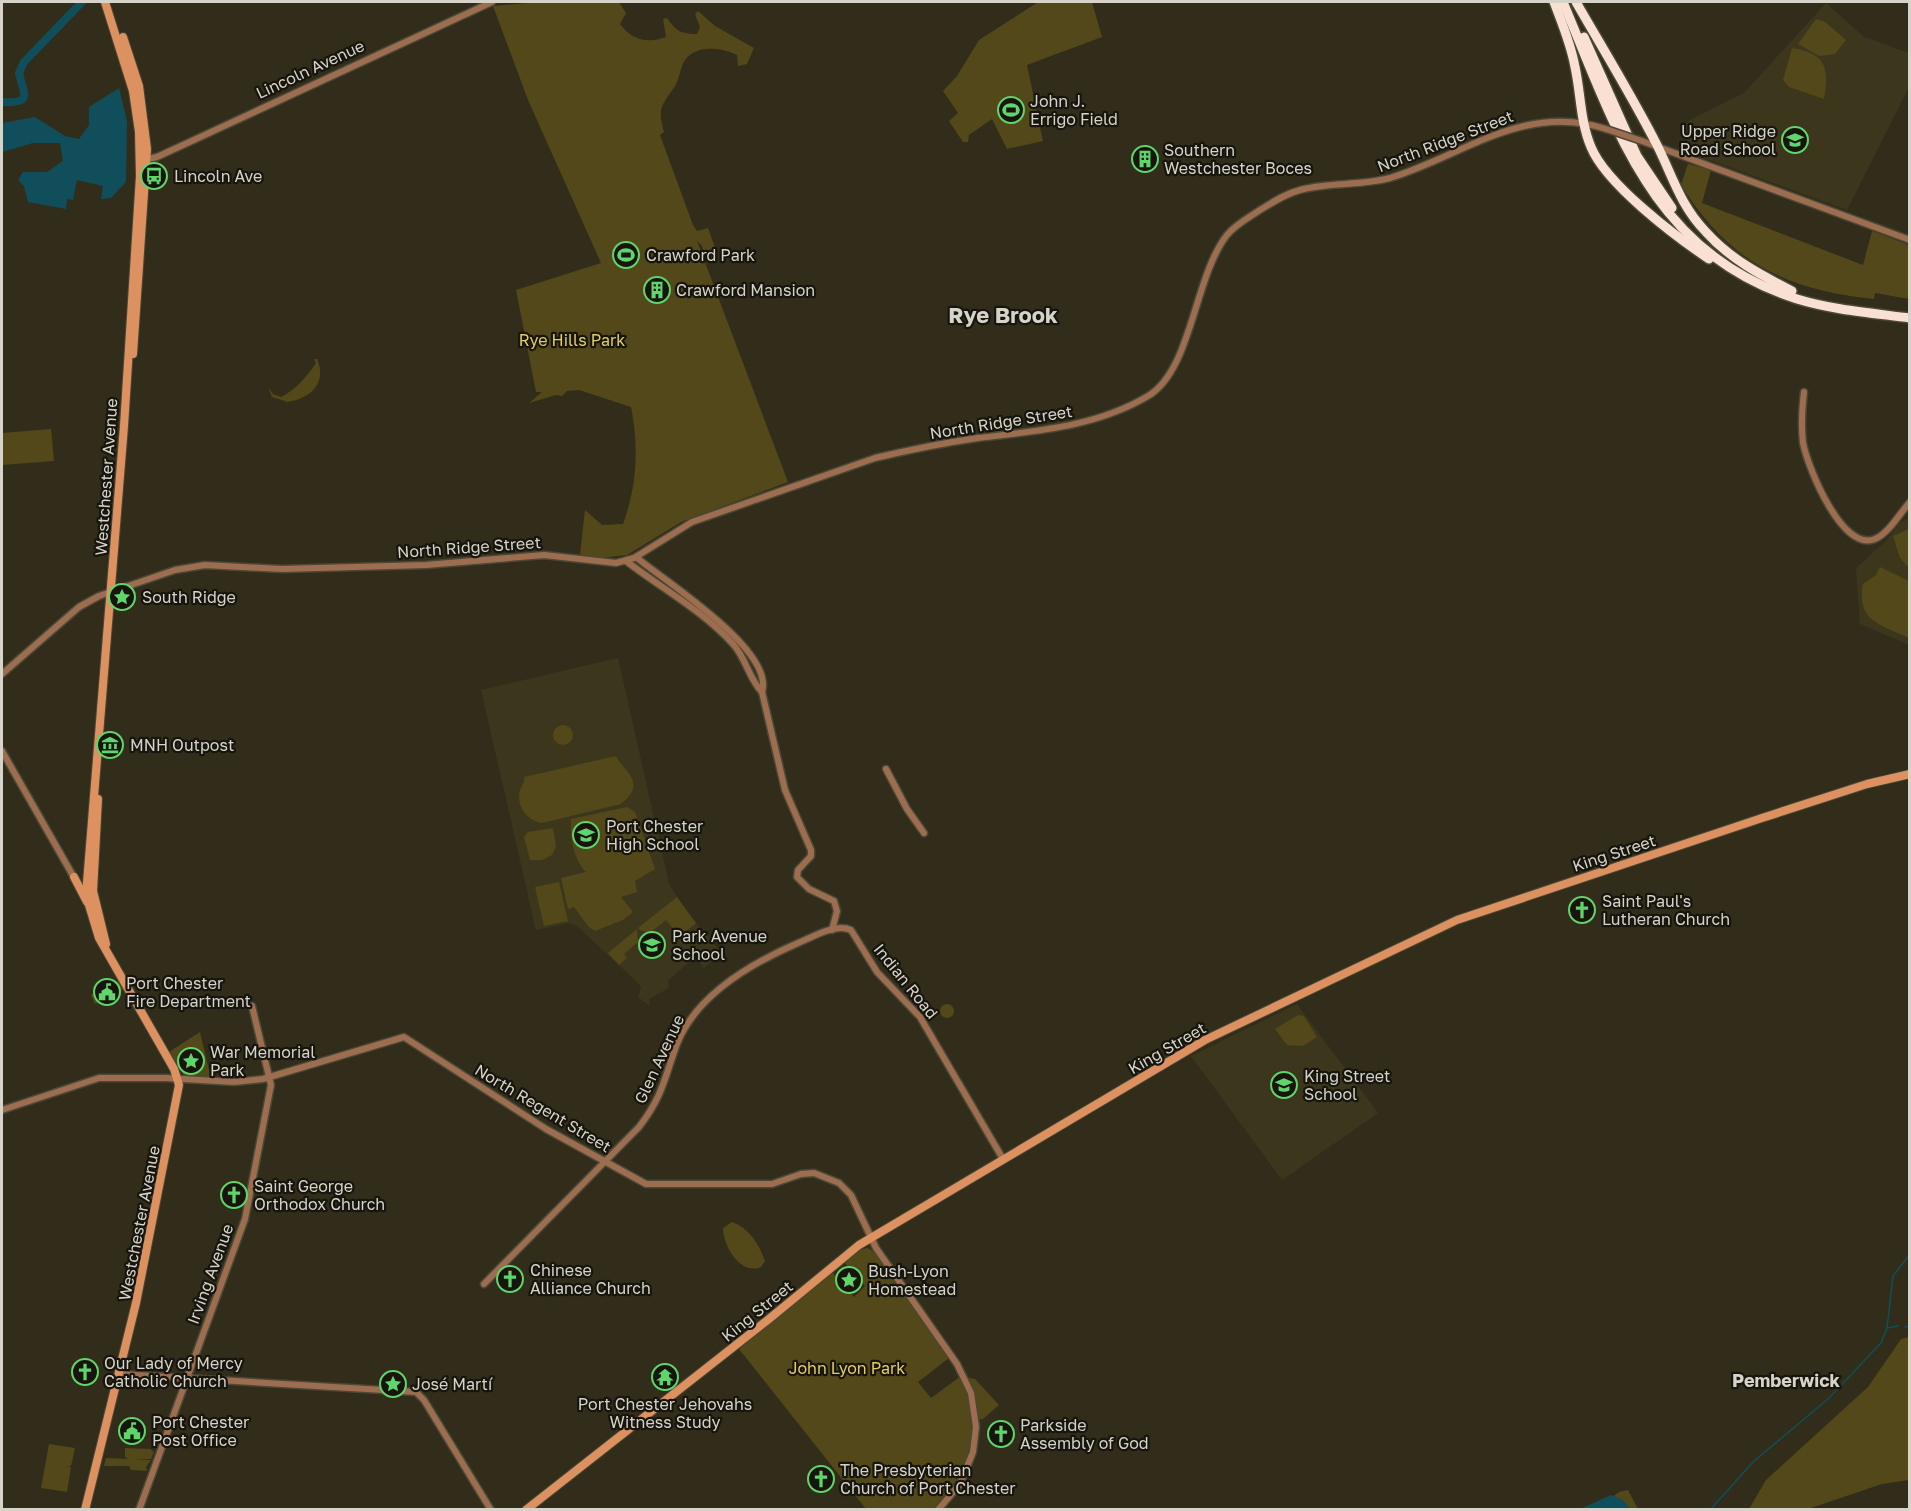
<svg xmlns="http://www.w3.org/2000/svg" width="1911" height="1511" viewBox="0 0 1911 1511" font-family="'Golos Text',sans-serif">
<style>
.built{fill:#3c371c}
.green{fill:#524819}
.water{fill:#114e5b}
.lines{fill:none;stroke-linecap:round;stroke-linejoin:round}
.stream{stroke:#114e5b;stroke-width:1.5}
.river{stroke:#114e5b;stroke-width:8}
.tertiary-casing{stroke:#4b4836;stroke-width:9}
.secondary-casing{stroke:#4b4836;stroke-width:10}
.motorway-casing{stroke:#4b4836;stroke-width:12}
.tertiary{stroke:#9d6d50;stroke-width:6}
.secondary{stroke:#dd9161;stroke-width:8}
.motorway{stroke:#f9e0d2;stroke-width:9}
.tertiary-bridge-casing{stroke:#4b4836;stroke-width:9;stroke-linecap:butt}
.tertiary-bridge{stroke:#9d6d50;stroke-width:6}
.labels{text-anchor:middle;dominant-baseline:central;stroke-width:4.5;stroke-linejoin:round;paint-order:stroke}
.street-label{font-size:16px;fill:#d6d4c8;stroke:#17150d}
.poi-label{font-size:16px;fill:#d6d4c8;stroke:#17150d;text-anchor:start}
.park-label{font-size:16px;fill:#e5ce5d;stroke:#17150d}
.neighbourhood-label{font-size:18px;font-weight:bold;fill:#d6d4c8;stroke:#17150d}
.district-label{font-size:22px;font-weight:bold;fill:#d6d4c8;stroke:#17150d}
</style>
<rect width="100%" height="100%" fill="#312d1a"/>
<g class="built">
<polygon points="1826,3 1864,37 1909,53 1909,87 1847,210 1689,152 1685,128 1688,121 1744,93"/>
<polygon points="1909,519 1909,645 1860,624 1856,568 1886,541 1899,523"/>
<polygon points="618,658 669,884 686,911 721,952 712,957 713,960 704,968 696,959 687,964 668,981 669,988 649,999 650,1006 638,997 641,988 638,983 578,927 569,923 536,930 481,690"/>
<polygon points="1297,1004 1378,1113 1282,1180 1191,1056"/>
</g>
<g class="green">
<path d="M540 2H619L626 13 620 24C632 40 647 44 666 37L663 19 667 18C676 31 681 34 697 34L700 27 695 14 698 11 715 26 754 48 747 64 738 66 737 55C722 48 697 44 685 60 680 67 680 78 675 86 662 106 657 106 664 132L660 135 693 225 697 231 708 228 716 250 715 259 707 263 702 246 697 241 788 482 681 522 627 555 601 558 580 555 585 510 602 525 623 524C637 486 639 446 631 407L579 390 567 391 562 396 556 395 529 403 542 392H536L516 290 601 263 528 100 493 6Z"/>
<polygon points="1038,2 1092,2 1102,37 1027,65 1043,141 1007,149 992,119 969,135 968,142 963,142 949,121 958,113 943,91 957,76 979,40"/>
<polygon points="1816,19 1825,22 1846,40 1835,54 1819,56 1798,44"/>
<path d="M1792 48C1827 53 1829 69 1824 99L1789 87 1783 80Z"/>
<path d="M1688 164 1711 170 1702 203 1863 265 1872 231 1909 245V299L1875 293 1874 299C1786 290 1729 262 1681 185Z"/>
<path d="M314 359H317C327 382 312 398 288 402L272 397 268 387 273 394 281 397C296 390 307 376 316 363Z"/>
<polygon points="51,429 54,461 2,465 2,433"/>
<polygon points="1909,529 1909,568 1900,558 1893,536"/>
<path d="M1880 567 1909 581V638C1881 625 1856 621 1863 584L1876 575Z"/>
<circle cx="563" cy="735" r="10"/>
<path d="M616 756C624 772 648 782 621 804L542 823C526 820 516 806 520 790 522 784 525 783 524 777Z"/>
<path d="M627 807 635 812 655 869 635 881 637 892 621 897 633 912 623 920 595 931 589 927 574 907 568 909 561 878 586 872C573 859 570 836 571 819Z"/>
<polygon points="553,828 556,846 552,855 542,860 530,860 524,837 528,832"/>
<polygon points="559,882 568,921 544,926 535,887"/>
<polygon points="677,897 696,923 679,937 666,920 651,932 641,931 638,928"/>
<polygon points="637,929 638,942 624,954 627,958 619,965 608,953"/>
<polygon points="119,981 123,990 95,1004 91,995"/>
<circle cx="947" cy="1011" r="7"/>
<polygon points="1298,1015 1304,1016 1317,1037 1303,1046 1287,1045 1275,1029"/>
<polygon points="200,1032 211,1078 184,1075 169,1052"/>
<path d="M732 1222C749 1228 759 1244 765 1261L761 1267C740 1276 723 1245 723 1228Z"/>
<path d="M868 1248 875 1253 949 1358 918 1382 931 1398 961 1376 975 1379 999 1405 983 1419 972 1421C973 1457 958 1485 933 1509H866L739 1349 832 1272 854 1297 865 1286 844 1262 862 1249Z"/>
<polygon points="1909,1337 1909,1480 1882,1484 1808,1509 1749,1509 1766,1480 1868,1387 1901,1339"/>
<polygon points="49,1444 75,1448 71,1466 67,1466 71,1467 67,1492 41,1488"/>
<polygon points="125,1448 150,1449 154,1452 151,1459 132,1459 151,1460 146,1467 147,1471 131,1470 129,1466 104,1466 106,1458 128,1459 125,1457"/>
<polygon points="1628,1490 1638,1509 1595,1510 1619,1492"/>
</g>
<g class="water">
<polygon points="119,88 127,121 126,182 111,198 101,199 103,186 77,180 73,200 67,199 66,209 28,202 24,186 18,180 23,172 47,172 63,161 60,143 33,143 2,152 2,123 35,117 65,136 79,139 89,125 89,107"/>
<polygon points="1611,1495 1623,1500 1631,1509 1580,1509"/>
</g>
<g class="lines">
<g class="stream">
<polyline points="1905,1327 1910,1326"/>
<polyline points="1887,1328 1898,1326"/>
<polyline points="1710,1510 1753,1462 1829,1398 1881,1343 1887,1328 1893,1276 1910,1254"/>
</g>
<path class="river" d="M2 102C33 104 24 95 19 73L24 62 82 2"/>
<defs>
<g id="tertiary">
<polyline points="1642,141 1910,240"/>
<polyline points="143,160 157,157 492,2"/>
<path d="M1804 392C1802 409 1801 426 1803 443 1808 468 1842 552 1875 539 1889 533 1900 513 1910 502"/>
<path d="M636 557C664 581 775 650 762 692L785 790 811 850V856L798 870 797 877 809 889 834 901 837 911 832 930"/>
<path d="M626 561C661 588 703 611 733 644 746 658 749 679 762 692"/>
<path d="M2 674 79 607 99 596 175 570 205 565 282 569 426 565 544 555 616 563 634 558 692 522 875 458C909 450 943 443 978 438 1036 431 1096 427 1148 396 1192 370 1194 277 1227 235 1236 224 1248 218 1260 210 1273 202 1285 194 1300 190 1329 182 1360 186 1390 178 1463 156 1524 102 1606 129"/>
<polyline points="2,751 76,881"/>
<polyline points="886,769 907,809 924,833"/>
<polyline points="2,1110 99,1078 166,1078 234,1082 263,1079 404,1037 546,1129 646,1184 772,1184 801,1174 814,1173 839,1183 851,1195 876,1248 957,1364 971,1393 976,1427 973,1452 960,1484 938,1510"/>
<path d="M484 1284 639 1127C663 1096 664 1079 677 1044 696 995 752 963 798 943 813 937 835 923 851 930L877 972 920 1017 1003 1159"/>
<polyline points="119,1374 416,1392 424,1400 491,1510"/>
<polyline points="139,1510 245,1219 271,1085 252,1006"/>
</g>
<g id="secondary">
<polyline points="123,37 139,86 147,149 133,354"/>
<polyline points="98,799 93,891 106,944"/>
<polyline points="74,877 87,902"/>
<polyline points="85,1510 136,1303 179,1085 174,1069 99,938 86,895 124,426 140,176 139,132 133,91 105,2"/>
<polyline points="526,1510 769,1319 859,1245 1205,1040 1457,920 1762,818 1867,784 1910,774"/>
</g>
<g id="motorway">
<path d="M1554 2C1562 23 1571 44 1575 67 1581 94 1580 121 1591 147 1606 184 1675 236 1709 259"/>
<path d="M1563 2C1616 128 1651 252 1797 299 1833 310 1872 313 1910 318"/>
<path d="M1576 2C1603 49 1632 96 1657 145 1673 177 1680 205 1706 232 1730 259 1761 275 1792 291"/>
<polyline points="1584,37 1637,156 1672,208"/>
</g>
</defs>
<use href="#tertiary" class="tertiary-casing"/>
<use href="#secondary" class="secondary-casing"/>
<use href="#motorway" class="motorway-casing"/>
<use href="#tertiary" class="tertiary"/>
<use href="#secondary" class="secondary"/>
<use href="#motorway" class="motorway"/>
<defs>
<polyline id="tertiary-bridge" points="1606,129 1642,141"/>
</defs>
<use href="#tertiary-bridge" class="tertiary-bridge-casing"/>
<use href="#tertiary-bridge" class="tertiary-bridge"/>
</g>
<defs>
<symbol id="stadium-ring" viewBox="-11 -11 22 22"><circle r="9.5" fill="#17150d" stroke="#5fd56b" stroke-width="1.5"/><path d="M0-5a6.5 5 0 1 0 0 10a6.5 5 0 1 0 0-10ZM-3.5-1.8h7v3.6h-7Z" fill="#5fd56b"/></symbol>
<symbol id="school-ring" viewBox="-11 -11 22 22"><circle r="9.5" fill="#17150d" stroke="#5fd56b" stroke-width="1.5"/><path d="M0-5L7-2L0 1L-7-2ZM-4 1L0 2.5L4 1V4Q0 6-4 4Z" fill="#5fd56b"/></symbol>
<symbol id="building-ring" viewBox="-11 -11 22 22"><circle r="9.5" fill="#17150d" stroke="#5fd56b" stroke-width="1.5"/><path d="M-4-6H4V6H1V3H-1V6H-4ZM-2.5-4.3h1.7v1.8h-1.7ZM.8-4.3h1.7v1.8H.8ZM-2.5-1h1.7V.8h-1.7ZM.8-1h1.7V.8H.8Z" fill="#5fd56b"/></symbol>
<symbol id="bus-ring" viewBox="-11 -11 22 22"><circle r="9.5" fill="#17150d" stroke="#5fd56b" stroke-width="1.5"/><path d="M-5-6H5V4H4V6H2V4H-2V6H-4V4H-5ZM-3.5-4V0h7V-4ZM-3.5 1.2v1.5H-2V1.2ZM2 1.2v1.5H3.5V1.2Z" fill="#5fd56b"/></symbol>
<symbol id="sight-ring" viewBox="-11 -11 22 22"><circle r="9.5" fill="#17150d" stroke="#5fd56b" stroke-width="1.5"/><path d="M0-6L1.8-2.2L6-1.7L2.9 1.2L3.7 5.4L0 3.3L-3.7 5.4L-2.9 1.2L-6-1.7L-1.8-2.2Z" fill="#5fd56b"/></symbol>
<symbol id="museum-ring" viewBox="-11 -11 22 22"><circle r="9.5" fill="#17150d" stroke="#5fd56b" stroke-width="1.5"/><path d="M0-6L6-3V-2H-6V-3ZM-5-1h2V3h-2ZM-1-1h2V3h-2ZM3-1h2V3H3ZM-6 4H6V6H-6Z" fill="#5fd56b"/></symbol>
<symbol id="church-ring" viewBox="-11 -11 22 22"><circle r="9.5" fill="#17150d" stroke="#5fd56b" stroke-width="1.5"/><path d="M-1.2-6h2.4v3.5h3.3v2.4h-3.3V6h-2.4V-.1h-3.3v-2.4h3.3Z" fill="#5fd56b"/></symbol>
<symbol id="civic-ring" viewBox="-11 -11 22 22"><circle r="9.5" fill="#17150d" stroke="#5fd56b" stroke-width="1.5"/><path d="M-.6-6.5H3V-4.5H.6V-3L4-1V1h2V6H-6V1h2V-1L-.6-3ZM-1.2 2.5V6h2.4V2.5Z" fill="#5fd56b"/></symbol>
<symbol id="temple-ring" viewBox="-11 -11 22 22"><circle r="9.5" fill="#17150d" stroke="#5fd56b" stroke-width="1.5"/><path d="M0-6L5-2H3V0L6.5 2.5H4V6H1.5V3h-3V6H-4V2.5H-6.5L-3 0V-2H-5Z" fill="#5fd56b"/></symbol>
</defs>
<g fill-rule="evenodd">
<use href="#stadium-ring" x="996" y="95" width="30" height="30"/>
<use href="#school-ring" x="1780" y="125" width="30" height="30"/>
<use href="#building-ring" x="1130" y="144" width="30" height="30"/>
<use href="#bus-ring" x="139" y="161" width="30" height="30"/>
<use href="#stadium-ring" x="611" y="240" width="30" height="30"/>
<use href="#building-ring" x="642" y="275" width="30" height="30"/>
<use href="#sight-ring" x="107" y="582" width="30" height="30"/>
<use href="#museum-ring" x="95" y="730" width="30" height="30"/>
<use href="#school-ring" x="571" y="820" width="30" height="30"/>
<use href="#church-ring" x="1567" y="895" width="30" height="30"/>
<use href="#school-ring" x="637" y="930" width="30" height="30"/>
<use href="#civic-ring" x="92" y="977" width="30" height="30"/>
<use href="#sight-ring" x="176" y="1046" width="30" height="30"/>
<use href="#school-ring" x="1269" y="1070" width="30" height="30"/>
<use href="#church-ring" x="219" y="1180" width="30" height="30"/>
<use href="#church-ring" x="495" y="1264" width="30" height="30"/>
<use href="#sight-ring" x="834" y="1265" width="30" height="30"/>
<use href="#church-ring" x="70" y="1357" width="30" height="30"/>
<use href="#temple-ring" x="650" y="1362" width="30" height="30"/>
<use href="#sight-ring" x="378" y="1369" width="30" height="30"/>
<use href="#civic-ring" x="117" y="1416" width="30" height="30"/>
<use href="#church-ring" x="986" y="1419" width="30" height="30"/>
<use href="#church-ring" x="806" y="1464" width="30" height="30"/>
</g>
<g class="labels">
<g class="street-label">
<text transform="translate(310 69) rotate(-25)">Lincoln Avenue</text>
<text transform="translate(1445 141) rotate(-21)">North Ridge Street</text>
<text transform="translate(1001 422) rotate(-9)">North Ridge Street</text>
<text transform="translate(106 477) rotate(-86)">Westchester Avenue</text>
<text transform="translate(469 547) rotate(-4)">North Ridge Street</text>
<text transform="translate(1614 853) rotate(-18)">King Street</text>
<text transform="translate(906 981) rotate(51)">Indian Road</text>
<text transform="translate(1167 1048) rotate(-30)">King Street</text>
<text transform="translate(659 1059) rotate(-65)">Glen Avenue</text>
<text transform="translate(543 1108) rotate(31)">North Regent Street</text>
<text transform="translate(139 1223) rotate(-79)">Westchester Avenue</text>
<text transform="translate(210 1274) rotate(-70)">Irving Avenue</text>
<text transform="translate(757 1311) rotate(-39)">King Street</text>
</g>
<g class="poi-label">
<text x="1030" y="101">John J.<tspan x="1030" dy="18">Errigo Field</tspan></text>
<text x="1776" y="131" text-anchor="end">Upper Ridge<tspan x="1776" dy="18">Road School</tspan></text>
<text x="1164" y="150">Southern<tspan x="1164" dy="18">Westchester Boces</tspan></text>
<text x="174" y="176">Lincoln Ave</text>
<text x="646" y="255">Crawford Park</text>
<text x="676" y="290">Crawford Mansion</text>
<text x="142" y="597">South Ridge</text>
<text x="130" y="745">MNH Outpost</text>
<text x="606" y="826">Port Chester<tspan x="606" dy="18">High School</tspan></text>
<text x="1602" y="901">Saint Paul's<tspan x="1602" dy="18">Lutheran Church</tspan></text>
<text x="672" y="936">Park Avenue<tspan x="672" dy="18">School</tspan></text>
<text x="126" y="983">Port Chester<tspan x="126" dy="18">Fire Department</tspan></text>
<text x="210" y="1052">War Memorial<tspan x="210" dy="18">Park</tspan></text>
<text x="1304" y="1076">King Street<tspan x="1304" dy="18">School</tspan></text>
<text x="254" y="1186">Saint George<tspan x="254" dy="18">Orthodox Church</tspan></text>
<text x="530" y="1270">Chinese<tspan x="530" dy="18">Alliance Church</tspan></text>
<text x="868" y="1271">Bush-Lyon<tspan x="868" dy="18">Homestead</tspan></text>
<text x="104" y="1363">Our Lady of Mercy<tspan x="104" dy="18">Catholic Church</tspan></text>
<text x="412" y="1384">José Martí</text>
<text x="665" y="1404" text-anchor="middle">Port Chester Jehovahs<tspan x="665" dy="18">Witness Study</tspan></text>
<text x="152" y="1422">Port Chester<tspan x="152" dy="18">Post Office</tspan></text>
<text x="1020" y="1425">Parkside<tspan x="1020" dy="18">Assembly of God</tspan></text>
<text x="840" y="1470">The Presbyterian<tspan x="840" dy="18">Church of Port Chester</tspan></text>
</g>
<g class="park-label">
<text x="572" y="340">Rye Hills Park</text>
<text x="847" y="1368">John Lyon Park</text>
</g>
<g class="neighbourhood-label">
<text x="1786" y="1380">Pemberwick</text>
</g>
<g class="district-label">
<text x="1003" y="314">Rye Brook</text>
</g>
</g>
<rect width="1911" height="1511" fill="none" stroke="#d6d4c8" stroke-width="6"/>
</svg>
